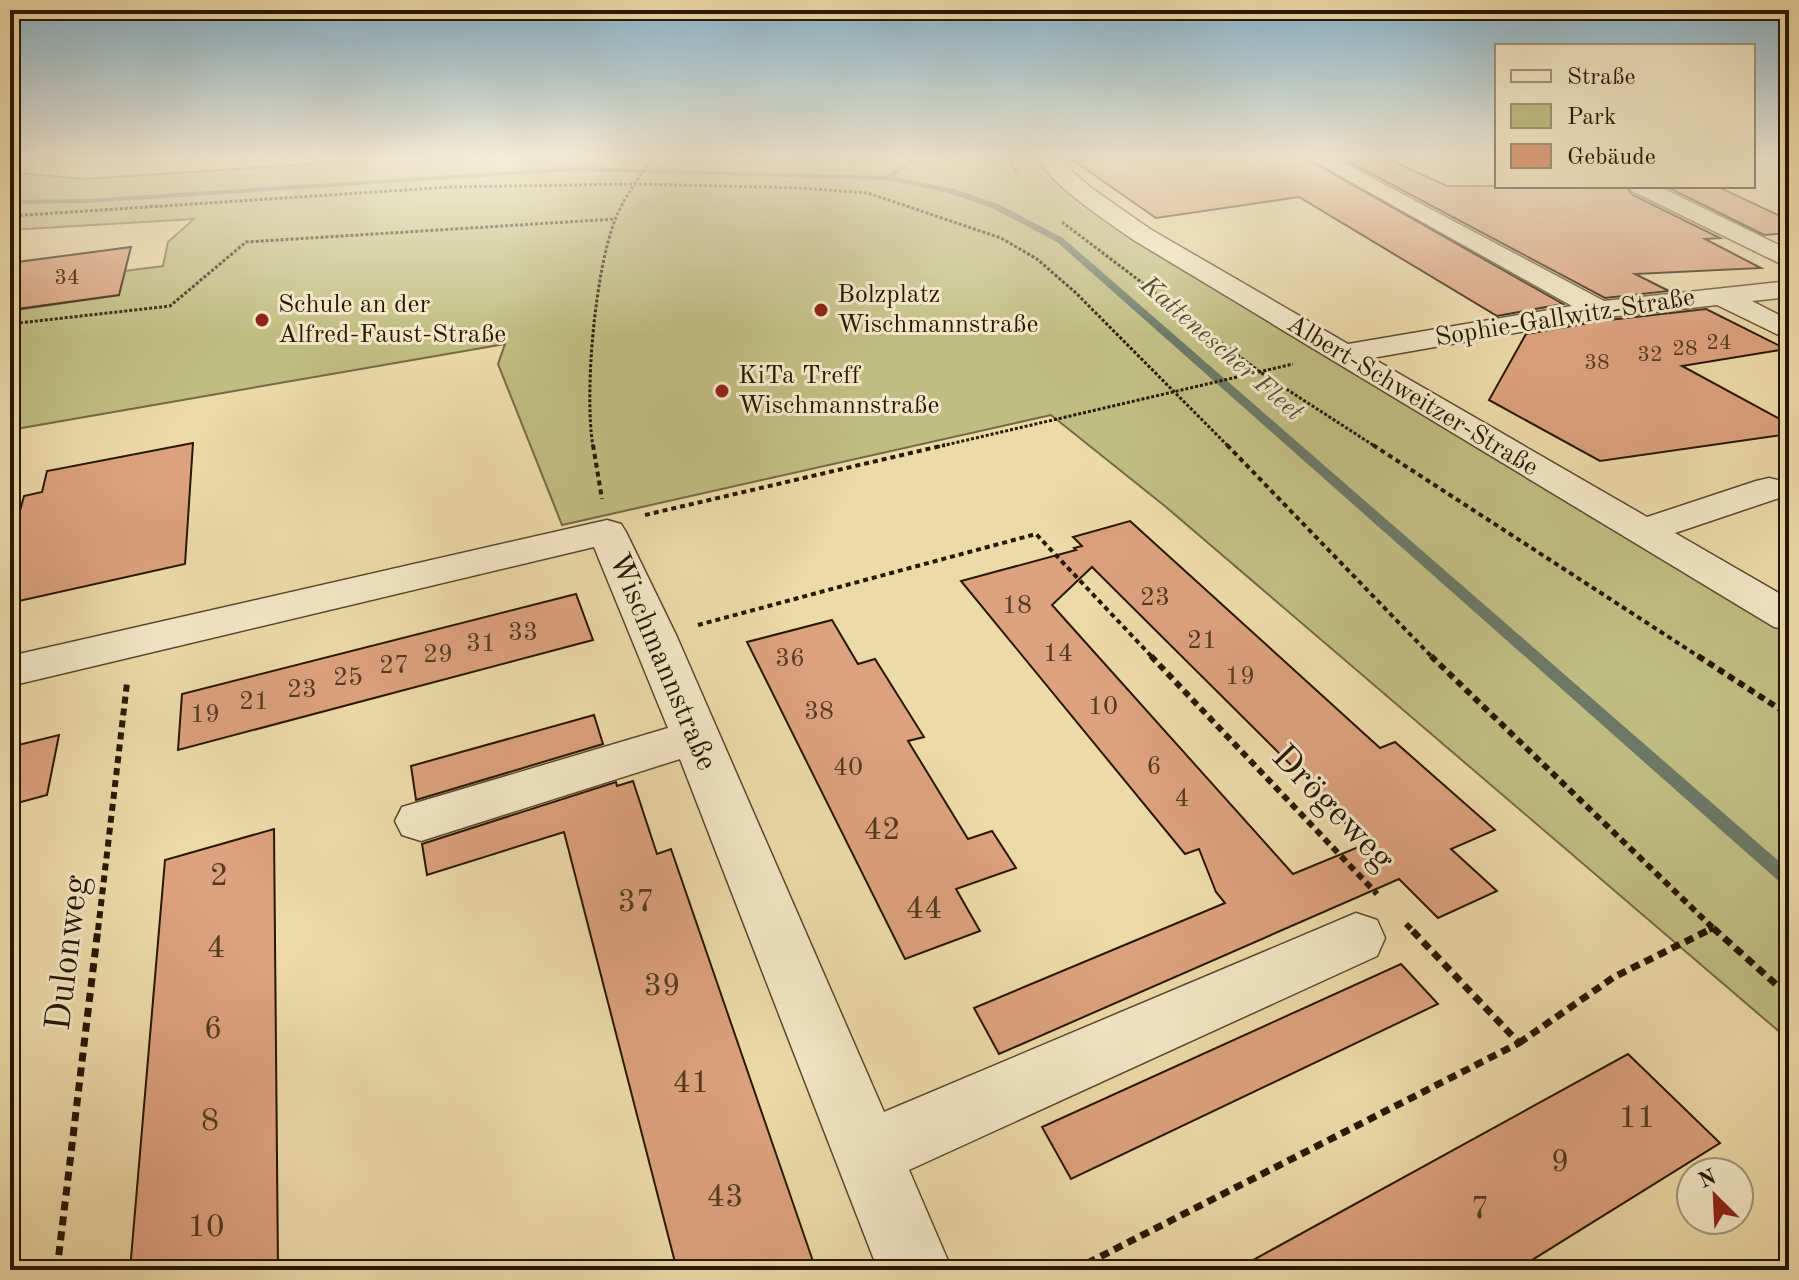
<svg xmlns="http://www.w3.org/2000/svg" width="1799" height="1280" viewBox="0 0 1799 1280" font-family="'Old Standard TT',serif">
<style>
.green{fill:#c0bd82;stroke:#746a42;stroke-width:2}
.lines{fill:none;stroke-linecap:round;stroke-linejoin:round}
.stream{fill:#6c7966;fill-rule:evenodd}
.building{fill:#dca17e;stroke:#281701;stroke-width:2;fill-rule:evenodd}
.minor-casing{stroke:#59482b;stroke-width:3}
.path-far3{stroke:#281701;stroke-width:3;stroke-dasharray:3 2;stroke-linecap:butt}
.path-far2{stroke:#281701;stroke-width:4;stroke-dasharray:5 4;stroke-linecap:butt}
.path-far1{stroke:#281701;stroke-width:6;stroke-dasharray:7 5;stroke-linecap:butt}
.path{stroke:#281701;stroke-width:7;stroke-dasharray:9 6;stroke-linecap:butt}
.minor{fill:#f3e7c7;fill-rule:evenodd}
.poi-dot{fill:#8f2418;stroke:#f3e7c7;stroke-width:3}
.labels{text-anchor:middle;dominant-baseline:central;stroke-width:6;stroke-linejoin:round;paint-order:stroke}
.far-number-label{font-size:22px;fill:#553a20}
.far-poi-label{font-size:26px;fill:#281701;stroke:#f3e7c7;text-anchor:start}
.far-street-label{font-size:26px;fill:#281701;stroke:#f3e7c7}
.far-water-label{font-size:26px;font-style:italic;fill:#50503c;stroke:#f3e7c7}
.number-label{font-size:26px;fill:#553a20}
.street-label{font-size:30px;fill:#281701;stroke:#f3e7c7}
.near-number-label{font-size:32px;fill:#553a20}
.near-street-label{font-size:36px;fill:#281701;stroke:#f3e7c7}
</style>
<rect width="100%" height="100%" fill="#eddaa9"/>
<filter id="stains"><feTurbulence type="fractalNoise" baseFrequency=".0025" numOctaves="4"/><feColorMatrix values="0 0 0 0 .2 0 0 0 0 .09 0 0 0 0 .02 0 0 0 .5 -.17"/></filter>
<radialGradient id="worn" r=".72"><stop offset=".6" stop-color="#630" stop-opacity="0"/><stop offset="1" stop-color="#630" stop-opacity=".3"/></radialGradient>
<polygon class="green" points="432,156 1045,156 1336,361 1789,631 1789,1040 1166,507 1051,415 562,525 498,364 505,344 10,430 10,317 17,310 118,295 125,271 163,266 168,242 194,219 10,230 10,172 84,179"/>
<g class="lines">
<polygon class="stream" points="915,156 923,156 894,177 954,189 998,204 1063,238 1789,870 1789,887 1783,885 1057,242 992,208 949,193 888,180 575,171 87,203 10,204 10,200 87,199 575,167 886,176"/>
</g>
<g class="building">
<polygon points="1131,156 1302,156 1563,304 1497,316 1299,197 1156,218 1074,161"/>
<polygon points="1338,156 1381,156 1447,186 1626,186 1631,194 1720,238 1705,239 1761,268 1635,274 1669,291 1605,298"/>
<polygon points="1665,186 1716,186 1789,220 1789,233 1764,235"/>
<polygon points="131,247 119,295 10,310 10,263"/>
<polygon points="1706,309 1786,349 1682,366 1789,424 1789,434 1600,461 1489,400 1526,334 1600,321"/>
<polygon points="193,443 185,564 10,603 10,547 24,496 42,492 47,471"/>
<path d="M1130 521 1380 748 1395 742 1495 830 1451 849 1497 891 1438 918 1399 879 999 1054 974 1008 1225 903 1216 892 1199 849 1185 854 961 581 1076 550 1074 548 1082 546 1073 537ZM1092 567 1318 792 1315 793 1366 844 1293 874 1052 605Z"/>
<polygon points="576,594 593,640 178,750 182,694"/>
<polygon points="832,620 858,664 875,659 924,737 908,741 968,839 992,831 1016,868 956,889 980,931 905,959 747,642"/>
<polygon points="594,715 603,744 416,800 411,766"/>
<polygon points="59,735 47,795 10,805 10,747"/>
<polygon points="633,781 657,854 671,849 816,1270 677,1270 564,832 427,875 422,844 616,782 617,786"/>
<polygon points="274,829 278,1270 130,1270 165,860"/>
<polygon points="1401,964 1438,1004 1071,1179 1042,1127"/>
<polygon points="1628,1054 1720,1143 1516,1270 1235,1270"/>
</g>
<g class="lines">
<defs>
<g id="minor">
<path d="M1040 156H1066L1061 161 1090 187 1150 229 1348 344 1572 306 1305 156H1331L1604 301 1789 281V297L1752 301 1789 320V340L1717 305 1600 318 1372 358 1647 517 1756 481 1769 478 1782 481 1787 489 1782 497 1675 533 1789 599V630L1774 627 1132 239C1114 226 1038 177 1040 156Z"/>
<polygon points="1629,186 1658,186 1789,250 1789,268 1632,191"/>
<polygon points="607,520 621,524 626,532 677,637 884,1112 1356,913 1377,920 1385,938 1377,956 909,1170 952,1270 878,1270 680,759 421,841 402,835 395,821 402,807 668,728 594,547 10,686 10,656"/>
</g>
</defs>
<use href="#minor" class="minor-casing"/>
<g class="path-far3">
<polyline points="1006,156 1018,173"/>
<polygon points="856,158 866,160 856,163 847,161"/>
<polyline points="10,216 451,187 635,184 801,188 868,193 1001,238 1037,259 1076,293 1229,447"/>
<polyline points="1062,222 1260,372 1376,447"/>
<polyline points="10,324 170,306 246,242 615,219"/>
<path d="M593 447C584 392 595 272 615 220 623 198 641 176 653 156"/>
<polyline points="937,447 1293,364"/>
</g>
<g class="path-far2">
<polyline points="593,445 602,499"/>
<polyline points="1227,445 1433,658"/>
<polyline points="1373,445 1701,658"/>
<polyline points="645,515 945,445"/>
<polyline points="698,625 1036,534 1153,658"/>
</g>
<g class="path-far1">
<polyline points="1151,656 1377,894"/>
<polyline points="1431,656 1715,930"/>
<polyline points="1698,656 1789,715"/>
<polyline points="1406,924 1412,930"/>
<polyline points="98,930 127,683"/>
<polyline points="1709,930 1713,928"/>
</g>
<g class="path">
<polyline points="1713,928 1789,996"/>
<polyline points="1519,1043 1614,977 1713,928"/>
<polyline points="57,1270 98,928"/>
<polyline points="1074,1270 1519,1043 1410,928"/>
</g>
<use href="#minor" class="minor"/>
</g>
<linearGradient id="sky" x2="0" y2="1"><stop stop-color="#88b6cf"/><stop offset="0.47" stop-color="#f7eed8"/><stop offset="1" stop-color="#f7eed8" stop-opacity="0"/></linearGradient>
<rect width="1799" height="335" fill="url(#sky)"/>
<g class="poi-dot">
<circle cx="821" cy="310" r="8"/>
<circle cx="262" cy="320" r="8"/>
<circle cx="722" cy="391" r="8"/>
</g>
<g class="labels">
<g class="far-number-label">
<text x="67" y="278">34</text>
<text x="1719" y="343">24</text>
<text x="1685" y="349">28</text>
<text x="1650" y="355">32</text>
<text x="1597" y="363">38</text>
</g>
<g class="far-poi-label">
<text x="837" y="295">Bolzplatz<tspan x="837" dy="30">Wischmannstraße</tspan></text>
<text x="278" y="305">Schule an der<tspan x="278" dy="30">Alfred-Faust-Straße</tspan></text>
<text x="738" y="376">KiTa Treff<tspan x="738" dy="30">Wischmannstraße</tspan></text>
</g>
<g class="far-street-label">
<text transform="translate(1565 318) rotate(-9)">Sophie-Gallwitz-Straße</text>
<text transform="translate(1412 396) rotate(31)">Albert-Schweitzer-Straße</text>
</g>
<g class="far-water-label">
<text transform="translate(1221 349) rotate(41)">Kattenescher Fleet</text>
</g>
<g class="number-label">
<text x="1155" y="598">23</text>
<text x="1017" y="606">18</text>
<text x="523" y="633">33</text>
<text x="1202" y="641">21</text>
<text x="481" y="644">31</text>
<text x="1058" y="654">14</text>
<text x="438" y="655">29</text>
<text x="790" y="659">36</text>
<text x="394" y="666">27</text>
<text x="1240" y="677">19</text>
<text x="348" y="678">25</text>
<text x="302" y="690">23</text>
<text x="254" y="702">21</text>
<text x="1103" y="707">10</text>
<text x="819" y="712">38</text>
<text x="205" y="715">19</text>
<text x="1154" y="767">6</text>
<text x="848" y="768">40</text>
<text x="1182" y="799">4</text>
</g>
<g class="street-label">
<text transform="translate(662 662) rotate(67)">Wischmannstraße</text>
</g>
<g class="near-number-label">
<text x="882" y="831">42</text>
<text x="219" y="877">2</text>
<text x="636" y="903">37</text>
<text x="924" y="910">44</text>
<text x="216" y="949">4</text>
<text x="662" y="987">39</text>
<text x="213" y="1030">6</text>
<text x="691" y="1084">41</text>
<text x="1637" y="1119">11</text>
<text x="210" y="1122">8</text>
<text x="1560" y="1163">9</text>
<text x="725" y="1198">43</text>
<text x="1480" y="1210">7</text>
<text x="206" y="1228">10</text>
</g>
<g class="near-street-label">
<text transform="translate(1332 809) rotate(46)">Drögeweg</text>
<text transform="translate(69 953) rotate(-83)">Dulonweg</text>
</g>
</g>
<rect width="1799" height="1280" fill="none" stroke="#eddaa9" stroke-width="40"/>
<rect x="12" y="12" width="1775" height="1256" fill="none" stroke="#281701" stroke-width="4"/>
<rect x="20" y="20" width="1759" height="1240" fill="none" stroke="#281701" stroke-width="2"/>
<rect x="1495" y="44" width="260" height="144" fill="#f3e7c7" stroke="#a29478" stroke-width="2"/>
<rect x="1511" y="70" width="40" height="12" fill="#f3e7c7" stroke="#a29478" stroke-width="2"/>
<text x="1567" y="84" font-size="24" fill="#281701">Straße</text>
<rect x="1511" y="104" width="40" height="24" fill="#c0bd82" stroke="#a29478" stroke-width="2"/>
<text x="1567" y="124" font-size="24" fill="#281701">Park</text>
<rect x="1511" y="144" width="40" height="24" fill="#dca17e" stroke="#a29478" stroke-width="2"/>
<text x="1567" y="164" font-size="24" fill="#281701">Gebäude</text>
<g transform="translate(1715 1196) rotate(336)"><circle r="38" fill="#f3e7c7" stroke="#a29478" stroke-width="2"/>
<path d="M0-6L14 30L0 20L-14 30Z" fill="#8f2418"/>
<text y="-12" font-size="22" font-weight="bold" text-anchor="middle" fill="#281701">N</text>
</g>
<rect width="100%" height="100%" filter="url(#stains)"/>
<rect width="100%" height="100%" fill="url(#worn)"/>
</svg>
